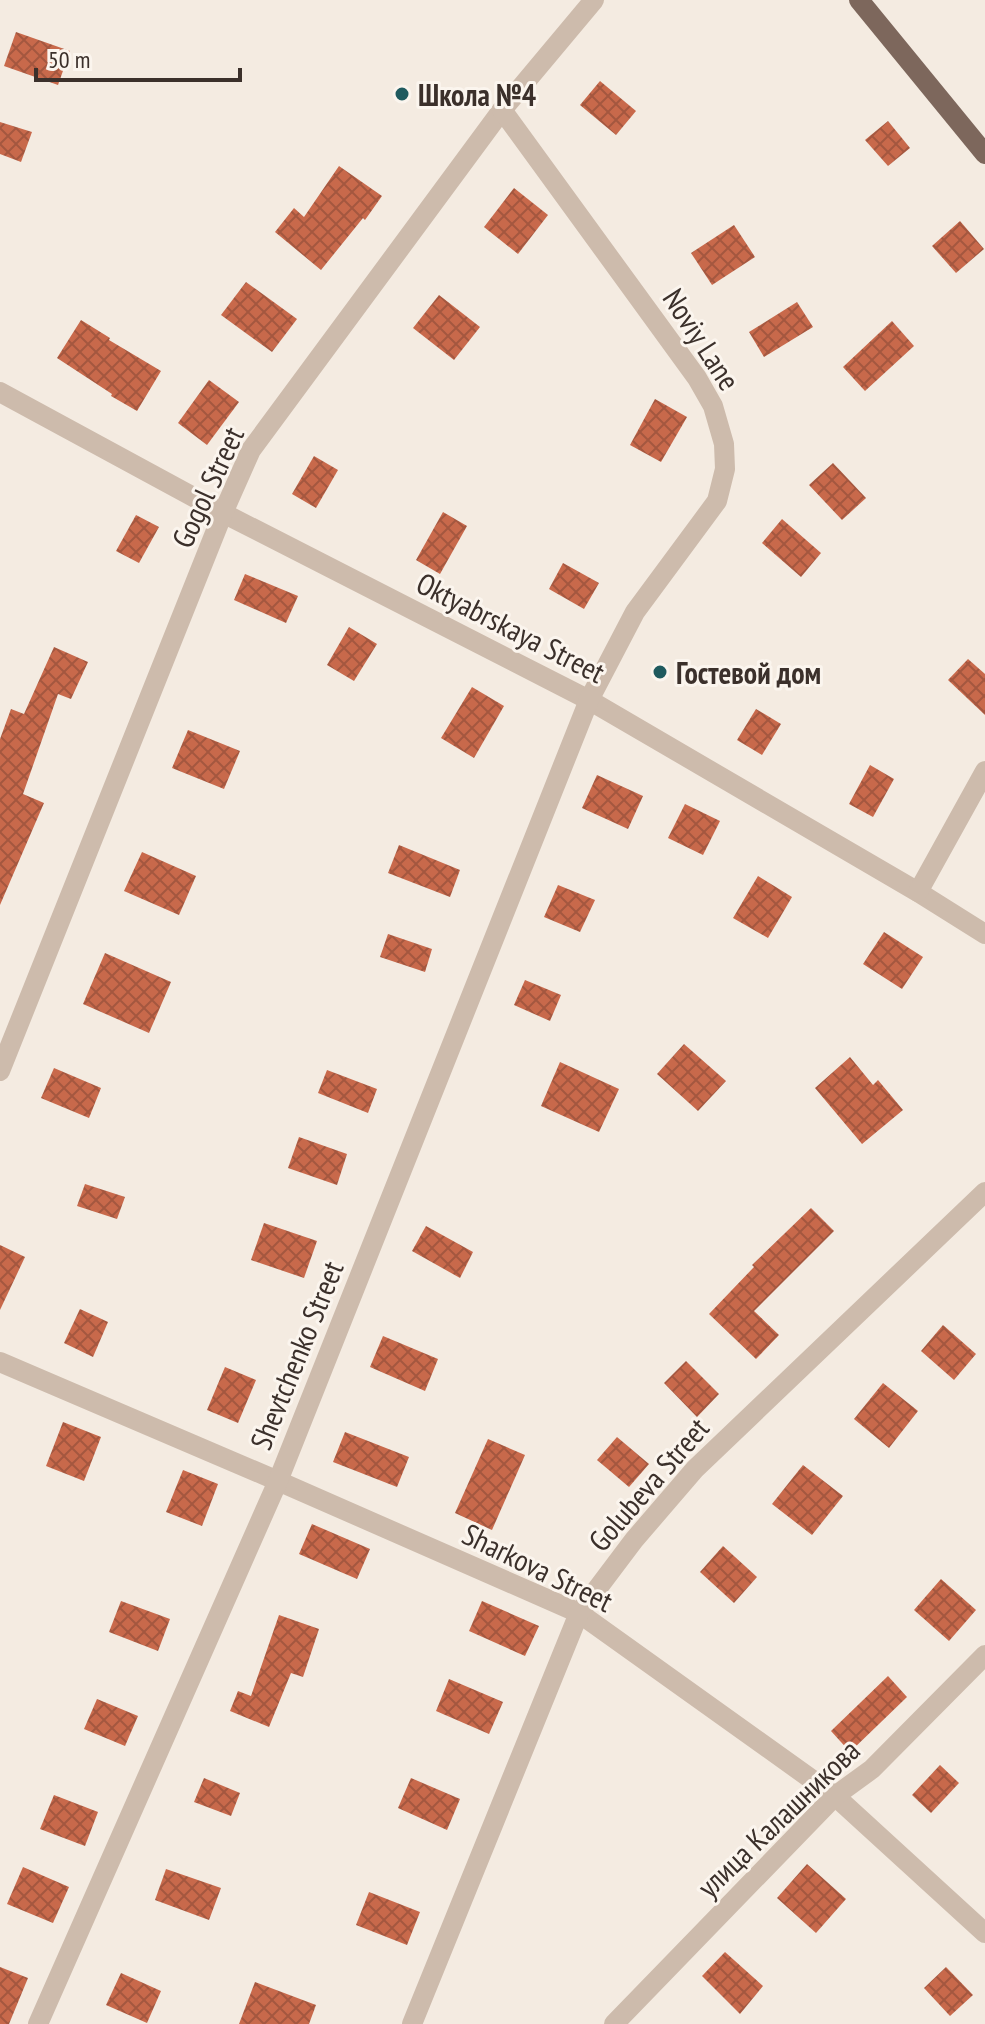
<svg xmlns="http://www.w3.org/2000/svg" width="985" height="2024" viewBox="0 0 985 2024" font-family="'PT Sans Narrow',sans-serif">
<style>
.building{fill:url(#building-cross-hatch)}
.lines{fill:none;stroke-linecap:round;stroke-linejoin:round}
.minor{stroke:#cdbbac;stroke-width:20}
.major{stroke:#7d675c;stroke-width:20}
.poi-dot{fill:#1f5a5e;stroke:#fbf5ee;stroke-width:3}
.labels{text-anchor:middle;dominant-baseline:central;stroke-width:6;stroke-linejoin:round;paint-order:stroke}
.poi-label{font-size:30px;font-weight:bold;fill:#3b302b;stroke:#fbf5ee;text-anchor:start}
.street-label{font-size:30px;fill:#3b302b;stroke:#fbf5ee}
</style>
<defs>
<pattern id="building-cross-hatch" width="8" height="8" patternUnits="userSpaceOnUse" patternTransform="scale(2)"><rect width="8" height="8" fill="#c8694b"/><path d="M0 0l8 8M0 8l8-8" fill="none" stroke="#a4573f"/></pattern>
</defs>
<rect width="100%" height="100%" fill="#f4ebe1"/>
<g class="building">
<polygon points="16,32 70,51 58,85 4,66"/>
<polygon points="600,81 636,111 616,135 580,105"/>
<polygon points="888,121 910,148 888,166 865,140"/>
<polygon points="0,122 32,132 21,162 0,154"/>
<polygon points="339,166 382,196 365,220 363,218 321,270 275,232 294,208 304,217"/>
<polygon points="514,188 548,215 518,254 484,227"/>
<polygon points="960,221 984,249 956,273 932,246"/>
<polygon points="734,225 755,257 712,285 691,253"/>
<polygon points="246,282 297,319 272,352 221,315"/>
<polygon points="439,295 480,327 454,360 413,328"/>
<polygon points="797,302 813,327 764,357 749,332"/>
<polygon points="81,320 110,338 109,340 161,371 137,411 111,396 112,394 57,358"/>
<polygon points="892,321 914,346 865,391 843,367"/>
<polygon points="209,380 239,402 207,445 178,423"/>
<polygon points="655,399 687,417 661,462 630,445"/>
<polygon points="314,456 338,470 316,508 292,494"/>
<polygon points="833,463 866,498 842,520 809,485"/>
<polygon points="443,512 467,526 440,574 416,560"/>
<polygon points="136,515 159,527 139,563 116,551"/>
<polygon points="782,519 821,553 801,577 762,543"/>
<polygon points="563,563 599,583 584,609 549,589"/>
<polygon points="245,574 298,596 286,623 234,600"/>
<polygon points="349,627 377,644 354,681 327,665"/>
<polygon points="54,647 88,662 71,699 58,694 23,794 44,803 0,905 0,739 11,709 24,714"/>
<polygon points="968,659 985,674 985,715 948,680"/>
<polygon points="472,687 504,706 474,758 441,738"/>
<polygon points="756,709 781,724 762,755 737,740"/>
<polygon points="188,730 240,751 224,789 172,768"/>
<polygon points="870,765 894,779 873,817 849,804"/>
<polygon points="597,775 643,796 628,829 582,808"/>
<polygon points="685,804 720,821 703,855 668,838"/>
<polygon points="399,845 460,870 450,897 388,873"/>
<polygon points="142,852 196,876 179,915 124,891"/>
<polygon points="758,876 792,897 768,938 733,918"/>
<polygon points="558,885 595,900 580,932 544,917"/>
<polygon points="884,932 923,957 902,989 863,964"/>
<polygon points="388,934 432,949 425,972 380,957"/>
<polygon points="105,953 171,982 149,1033 83,1004"/>
<polygon points="525,980 561,995 550,1021 514,1005"/>
<polygon points="684,1044 726,1081 698,1111 657,1074"/>
<polygon points="850,1057 873,1085 878,1080 903,1110 862,1144 815,1088"/>
<polygon points="560,1062 619,1089 599,1132 541,1106"/>
<polygon points="54,1068 101,1088 89,1118 41,1098"/>
<polygon points="327,1070 377,1089 368,1113 318,1093"/>
<polygon points="299,1137 347,1154 337,1185 288,1168"/>
<polygon points="85,1184 125,1197 117,1219 77,1206"/>
<polygon points="811,1208 834,1231 754,1311 779,1335 756,1359 709,1314 754,1267 752,1265"/>
<polygon points="264,1223 317,1241 304,1278 251,1260"/>
<polygon points="426,1226 473,1252 460,1278 412,1251"/>
<polygon points="0,1245 25,1257 0,1310"/>
<polygon points="80,1309 108,1322 93,1357 64,1343"/>
<polygon points="943,1325 976,1354 954,1380 921,1351"/>
<polygon points="383,1336 438,1359 425,1391 370,1367"/>
<polygon points="686,1361 719,1394 697,1417 664,1383"/>
<polygon points="225,1367 256,1380 238,1423 207,1410"/>
<polygon points="883,1383 918,1411 889,1448 854,1419"/>
<polygon points="63,1422 101,1437 84,1481 46,1466"/>
<polygon points="345,1432 409,1457 397,1487 333,1462"/>
<polygon points="617,1437 649,1464 629,1487 597,1460"/>
<polygon points="488,1439 525,1455 492,1530 455,1513"/>
<polygon points="803,1465 843,1496 812,1535 772,1504"/>
<polygon points="183,1470 218,1484 202,1526 166,1512"/>
<polygon points="312,1524 370,1549 357,1579 299,1554"/>
<polygon points="723,1546 757,1577 734,1603 700,1572"/>
<polygon points="941,1579 976,1610 949,1641 914,1610"/>
<polygon points="121,1601 170,1619 158,1651 109,1632"/>
<polygon points="482,1601 539,1626 525,1656 469,1631"/>
<polygon points="279,1615 319,1629 303,1677 291,1673 269,1727 230,1711 238,1691 251,1696"/>
<polygon points="888,1676 907,1697 850,1752 831,1731"/>
<polygon points="449,1679 503,1702 489,1734 436,1711"/>
<polygon points="97,1699 138,1716 125,1746 84,1729"/>
<polygon points="940,1765 959,1783 931,1813 912,1795"/>
<polygon points="204,1778 240,1793 231,1816 194,1802"/>
<polygon points="411,1778 460,1799 447,1830 398,1808"/>
<polygon points="54,1795 98,1812 85,1846 40,1829"/>
<polygon points="807,1864 846,1899 816,1933 777,1898"/>
<polygon points="23,1867 69,1887 53,1923 7,1904"/>
<polygon points="166,1869 221,1888 209,1920 155,1900"/>
<polygon points="369,1892 420,1912 407,1945 356,1925"/>
<polygon points="725,1952 763,1986 740,2014 702,1976"/>
<polygon points="0,1967 28,1978 9,2024 0,2024"/>
<polygon points="946,1967 973,1995 950,2016 924,1988"/>
<polygon points="121,1973 161,1991 147,2023 106,2005"/>
<polygon points="255,1982 316,2005 309,2024 239,2024"/>
</g>
<g class="lines">
<g class="minor">
<polyline points="0,392 223,513 589,700 918,892 985,934"/>
<polyline points="918,892 985,771"/>
<polyline points="0,1071 223,513 251,450 502,110 594,0"/>
<polyline points="0,1362 278,1481 579,1613 835,1796 985,1933"/>
<polyline points="38,2024 278,1481 589,700 635,612 717,501 725,469 724,444 713,406 697,378 502,110"/>
<polyline points="412,2024 579,1613 634,1540 695,1469 985,1192"/>
<polyline points="614,2024 835,1796 872,1769 985,1655"/>
</g>
<polyline class="major" points="859,0 985,154"/>
</g>
<g class="poi-dot">
<circle cx="402" cy="94" r="8"/>
<circle cx="660" cy="672" r="8"/>
</g>
<g class="labels">
<g class="poi-label">
<text x="418" y="94">Школа №4</text>
<text x="676" y="672">Гостевой дом</text>
</g>
<g class="street-label">
<text transform="translate(702 339) rotate(57)">Noviy Lane</text>
<text transform="translate(207 487) rotate(-65)">Gogol Street</text>
<text transform="translate(511 627) rotate(27)">Oktyabrskaya Street</text>
<text transform="translate(296 1355) rotate(-68)">Shevtchenko Street</text>
<text transform="translate(648 1484) rotate(-49)">Golubeva Street</text>
<text transform="translate(538 1567) rotate(26)">Sharkova Street</text>
<text transform="translate(778 1818) rotate(-44)">улица Калашникова</text>
</g>
</g>
<path d="M36 68v12h204v-12" fill="none" stroke="#3b302b" stroke-width="4"/>
<text x="48" y="68" font-size="24" fill="#3b302b" stroke="#fbf5ee" stroke-width="6" paint-order="stroke">50 m</text>
</svg>
